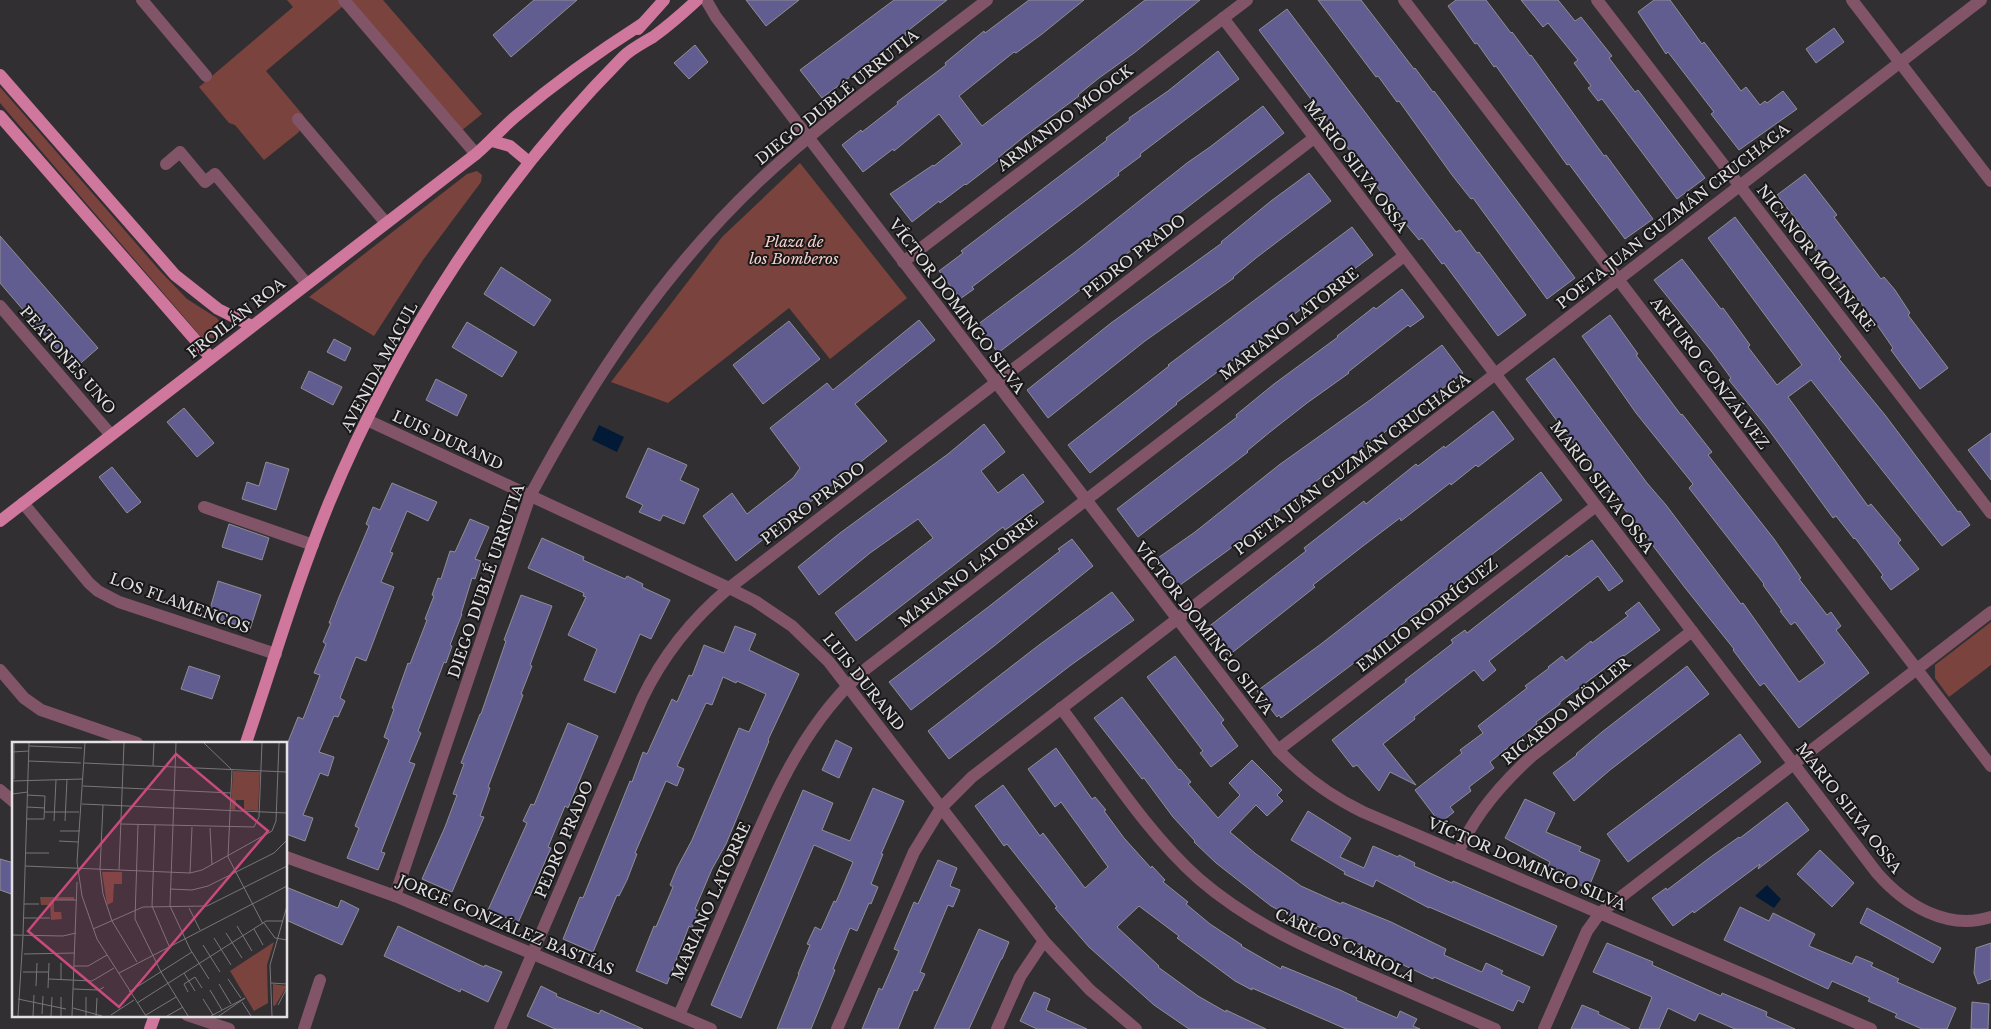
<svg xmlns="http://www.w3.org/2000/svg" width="1991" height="1029" viewBox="0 0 1991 1029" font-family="'Libre Baskerville',serif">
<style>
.green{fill:#7a433d}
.water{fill:#021a36}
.building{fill:#625d90;stroke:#8e8e94}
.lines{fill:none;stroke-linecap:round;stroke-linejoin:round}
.minor{stroke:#815567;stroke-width:12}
.major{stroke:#cf779d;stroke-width:12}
.labels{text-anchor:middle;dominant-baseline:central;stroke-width:4;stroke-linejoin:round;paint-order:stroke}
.street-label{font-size:15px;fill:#e3e1e4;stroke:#191819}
.park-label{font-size:15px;font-style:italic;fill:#f5cfca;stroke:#191819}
.inset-road{fill:none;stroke:#79767a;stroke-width:1}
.view{fill:#ca4a7d;fill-opacity:0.15;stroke:#ca4a7d;stroke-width:2.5}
.inset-edge{fill:none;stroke:#e3e1e4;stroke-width:2.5}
</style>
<rect width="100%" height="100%" fill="#322f33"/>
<g class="green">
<polygon points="287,0 383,0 482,114 461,131 349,1 266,71 303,115 299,132 264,160 235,125 229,123 199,87 293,7"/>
<polygon points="0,87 161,272 187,299 217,318 223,326 221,334 216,338 202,338 0,103"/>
<polygon points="800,163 907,298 830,359 789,308 668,403 611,382 722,237"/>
<polygon points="477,171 482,175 481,182 423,260 374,336 309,297 467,174"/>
<polygon points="1991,622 1991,665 1949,697 1935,678 1935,665"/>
</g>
<g class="water">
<polygon points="599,425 624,437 617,452 592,440"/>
<polygon points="1767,885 1781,899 1774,908 1755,896"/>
</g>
<g class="building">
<polygon points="534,0 577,0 511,57 493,35"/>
<polygon points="746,0 799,0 766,26"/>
<polygon points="894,0 947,0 905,33 906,35 822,98 800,70"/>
<polygon points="1029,0 1084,0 1042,34 1016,53 1014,52 959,96 982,126 1145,0 1200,0 1134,53 1099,78 1078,95 1079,96 1025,136 999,157 1001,158 966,185 965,184 940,203 939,201 912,222 890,194 933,165 934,166 962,144 939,114 894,151 893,149 863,172 842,145 861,130 862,132 898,104 897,102 946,65 945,63 984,31 985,33"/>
<polygon points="1318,0 1361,0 1414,69 1415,68 1433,92 1434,91 1575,278 1547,299 1473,198 1471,199 1452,175 1399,101 1397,102 1378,76 1376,77"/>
<polygon points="1456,0 1486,0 1511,33 1512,32 1530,56 1531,55 1604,156 1606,155 1653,219 1625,239 1569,164 1567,165 1496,66 1494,67 1477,43 1475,44 1448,6"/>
<polygon points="1521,0 1558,0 1575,21 1581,17 1612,56 1609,58 1635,92 1638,90 1705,178 1677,199 1602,99 1598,101 1588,88 1591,86 1574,63 1578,60 1548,23 1543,27"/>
<polygon points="1654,0 1670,0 1702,44 1704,42 1741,91 1746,87 1760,105 1765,101 1767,103 1783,91 1797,109 1739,150 1711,114 1714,112 1668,52 1666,54 1638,12"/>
<polygon points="1287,9 1436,206 1456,232 1460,230 1477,253 1479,252 1526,315 1498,336 1444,263 1442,264 1422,238 1419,240 1399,216 1259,30"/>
<polygon points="1834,28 1844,42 1816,63 1806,49"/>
<polygon points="695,45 708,62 689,79 674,63"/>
<polygon points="1218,51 1239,79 1140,154 1141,156 1118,173 1119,175 972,287 974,289 960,299 939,271 963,253 961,251 1107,140 1106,138 1130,120 1129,118 1168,91"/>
<polygon points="1263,106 1284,133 998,353 977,325 1075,252 1187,163 1210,147"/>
<polygon points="1309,173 1331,201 1256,258 1233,277 1234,278 1145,341 1048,418 1027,390 1111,323 1222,243 1221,242 1271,201"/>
<polygon points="1805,174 1837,215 1834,217 1881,279 1884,277 1895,290 1910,313 1908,315 1948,368 1920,389 1891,350 1893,348 1873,319 1847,285 1844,288 1814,248 1817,246 1777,195"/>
<polygon points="1735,217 1841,357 1839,359 1885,415 1958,512 1960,511 1970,525 1942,546 1811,380 1788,397 1868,506 1871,504 1901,540 1898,543 1919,569 1891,590 1881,577 1883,575 1855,538 1854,539 1836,516 1833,518 1766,426 1729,380 1731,378 1712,352 1654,280 1682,259 1721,309 1723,308 1750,345 1748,347 1777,385 1802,365 1708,238"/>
<polygon points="1352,227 1373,255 1176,403 1177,404 1090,473 1068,445 1169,366 1168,365"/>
<polygon points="0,236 98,348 74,369 0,283"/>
<polygon points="501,267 551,300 534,326 484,294"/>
<polygon points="1402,289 1424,317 1410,327 1408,325 1348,372 1349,373 1307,403 1270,432 1247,451 1248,452 1138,537 1117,509 1237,417 1236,415 1274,384 1338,337 1337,336 1374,307 1376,309"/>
<polygon points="1610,315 1638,354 1636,355 1681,415 1682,414 1712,452 1708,455 1774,539 1801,578 1799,579 1827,615 1831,612 1841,626 1836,630 1869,673 1799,728 1764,683 1760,686 1733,650 1734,649 1686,589 1631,517 1611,494 1526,379 1554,358 1647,483 1666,505 1741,604 1743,603 1753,617 1799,682 1825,663 1795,622 1791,625 1780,611 1782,611 1763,585 1764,584 1689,488 1693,484 1636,413 1582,336"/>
<polygon points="919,320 935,340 855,404 887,441 736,561 703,516 732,493 747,514 793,478 800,468 770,428 827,383 833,390"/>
<polygon points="789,321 820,359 763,404 733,365"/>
<polygon points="467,322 517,352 502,377 452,347"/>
<polygon points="334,339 351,348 345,361 327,352"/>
<polygon points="1442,345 1463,373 1377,438 1324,475 1227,551 1176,588 1155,560 1195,532 1279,465 1370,400"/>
<polygon points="309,371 342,387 333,405 301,388"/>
<polygon points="436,379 467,395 457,416 426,400"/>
<polygon points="184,408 214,443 197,457 167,422"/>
<polygon points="1493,411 1514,439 1478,467 1476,465 1451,485 1450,483 1401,521 1400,518 1363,546 1313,585 1315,587 1228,656 1207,628 1306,551 1304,548 1350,512 1364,501 1366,504 1416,464 1418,466 1444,446 1445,448"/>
<polygon points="984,424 1005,452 981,471 998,493 1023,474 1044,502 1005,530 1003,527 856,641 835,613 933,538 918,519 870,553 819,595 798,567 840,533 948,454"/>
<polygon points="1991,433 1991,480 1968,450"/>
<polygon points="648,448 687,465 680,480 699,489 684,524 663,515 660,521 639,512 643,505 626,497"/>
<polygon points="266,462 289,469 276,510 242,499 247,482 259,486"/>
<polygon points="112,467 141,502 127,513 99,477"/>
<polygon points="1541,472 1562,500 1392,632 1354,663 1281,718 1279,715 1277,717 1257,691 1321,644"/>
<polygon points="392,483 437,502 428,521 407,511 390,552 393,553 381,582 394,587 366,661 356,657 340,698 345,701 338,717 334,716 319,752 334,757 328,776 320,773 303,815 313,818 305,841 286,834 286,747 298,717 303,719 320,675 314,673 326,644 323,642 331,623 329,623 339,597 369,526 366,524 373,507 380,510"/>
<polygon points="470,519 489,527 475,559 481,561 475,579 472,578 461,614 462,614 450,645 452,646 446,663 444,662 418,731 421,733 409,762 415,764 381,852 385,853 378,870 347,858 359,828 355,826 389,740 384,737 394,709 392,708 408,663 410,664 427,620 425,619 434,596 432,595 438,578 441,579 450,551 455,552"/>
<polygon points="229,524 269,538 262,560 222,547"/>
<polygon points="542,538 584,557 583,560 625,579 627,576 643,584 642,587 670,600 651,639 640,634 615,693 584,680 597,649 568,635 586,597 583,596 584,593 528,568"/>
<polygon points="1072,539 1093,566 994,646 911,710 889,682 987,608 1060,551 1058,549"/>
<polygon points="1592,540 1623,581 1609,591 1598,576 1489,661 1496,670 1483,681 1474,670 1414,717 1415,719 1383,744 1416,785 1390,772 1379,791 1357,765 1353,767 1332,740 1406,682 1405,680 1453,643 1451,640 1465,630 1467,633 1567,555 1569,557"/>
<polygon points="218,581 261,595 250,629 208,616"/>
<polygon points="1112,592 1134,620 1071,665 949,759 928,731 1039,645"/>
<polygon points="521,595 552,606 530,665 532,666 521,694 523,695 488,787 490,788 480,816 484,817 452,892 422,879 445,827 457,795 453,794 464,764 461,763 480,714 481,714 506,641 504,640"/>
<polygon points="1639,602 1660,630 1624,656 1623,655 1560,702 1560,704 1536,722 1537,724 1490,762 1494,768 1469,787 1471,791 1450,807 1454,812 1440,823 1415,790 1462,753 1460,750 1483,733 1478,726 1527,688 1525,686 1549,668 1548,667 1562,656 1566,661 1591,641 1592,643 1628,616 1625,613"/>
<polygon points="735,626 756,634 749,650 799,674 768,740 769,741 726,844 712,869 695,909 699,911 692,928 689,926 667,984 636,971 654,926 656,927 673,887 670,885 677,868 692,840 739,728 749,732 766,694 737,681 736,683 723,677 712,705 706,703 677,766 684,769 677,786 666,781 635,853 637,854 627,880 619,896 617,895 593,952 563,939 580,897 583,898 630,781 632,782 643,752 647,754 672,699 677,702 689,675 692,676 704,645 724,653"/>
<polygon points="1175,656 1224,720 1221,723 1238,746 1211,767 1200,753 1203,751 1147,677"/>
<polygon points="189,666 220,676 212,699 181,689"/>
<polygon points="1687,666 1709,694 1610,770 1574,801 1553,773 1577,755 1576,754 1602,732"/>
<polygon points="1122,697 1179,770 1180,769 1191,782 1188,784 1218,818 1240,795 1229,783 1252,760 1282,790 1277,795 1283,801 1267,816 1256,805 1230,832 1256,854 1301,886 1341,904 1342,902 1391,922 1446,949 1444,955 1482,972 1486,963 1503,971 1501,974 1530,987 1523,1003 1518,1000 1513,1011 1434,977 1433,979 1346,938 1345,939 1317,926 1316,929 1271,906 1216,863 1194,842 1195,841 1173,817 1144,778 1142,779 1094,718"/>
<polygon points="568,723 598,736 568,808 565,806 548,847 551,848 518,923 488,910 527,823 523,821 531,804 534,805"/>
<polygon points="1740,734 1761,762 1628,862 1607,834"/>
<polygon points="836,740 852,748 839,778 822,770"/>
<polygon points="1056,748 1092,799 1095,797 1106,810 1104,811 1124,838 1151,868 1152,866 1165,880 1163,882 1188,902 1186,904 1210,924 1242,945 1241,946 1281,969 1282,966 1340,990 1357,998 1356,1000 1397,1018 1400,1011 1417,1019 1413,1026 1420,1029 1346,1029 1252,988 1252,990 1235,981 1177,938 1179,936 1139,906 1117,927 1159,966 1158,967 1198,996 1226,1012 1226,1010 1266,1029 1189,1029 1154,1005 1089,947 1055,908 1057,907 1007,844 1004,846 975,806 1003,785 1040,836 1043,833 1085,888 1108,867 1061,802 1055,807 1028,769"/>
<polygon points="873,788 904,801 881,854 883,854 871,884 878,887 871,904 869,903 857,931 850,928 833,969 835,970 811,1029 777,1029 799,974 798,974 810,945 807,944 815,927 821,930 834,901 836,902 853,862 814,845 741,1018 711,1005 803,790 833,803 822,830 850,841"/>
<polygon points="1525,799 1555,813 1546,832 1581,847 1579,851 1600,860 1588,889 1576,883 1577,881 1547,868 1550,862 1505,838"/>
<polygon points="1787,802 1809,830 1758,869 1760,864 1694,913 1693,911 1673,926 1652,898 1666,888 1667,890 1712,856 1739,837 1740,838"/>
<polygon points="1308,811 1351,838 1340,857 1364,868 1373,846 1398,857 1399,855 1415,863 1414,866 1452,883 1453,881 1557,926 1543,956 1429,907 1429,908 1376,880 1373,887 1344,874 1345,872 1291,840"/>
<polygon points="1820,850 1854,883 1832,907 1797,874"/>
<polygon points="0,859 14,863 14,895 0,890"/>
<polygon points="938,860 957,868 950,886 960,890 953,907 948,905 920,972 925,974 917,991 914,990 898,1029 862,1029 879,988 882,990 899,951 894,949 914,902 918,904"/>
<polygon points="286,887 338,908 341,900 359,909 342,945 286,920"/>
<polygon points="1740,907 1769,921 1773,913 1815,934 1809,946 1852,964 1856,956 1873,963 1871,966 1899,979 1897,982 1956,1008 1947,1029 1922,1029 1895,1017 1897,1014 1868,1001 1870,998 1832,981 1828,989 1724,940"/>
<polygon points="1867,908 1941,948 1933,963 1860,923"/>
<polygon points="398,926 484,967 485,965 502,972 488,1002 461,989 460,992 384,956"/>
<polygon points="979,929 1009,942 1002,959 1001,959 969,1029 934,1029"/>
<polygon points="1607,943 1653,962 1652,965 1721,996 1722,993 1767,1012 1766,1016 1795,1029 1735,1029 1699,1013 1695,1021 1668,1008 1659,1029 1639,1029 1652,997 1593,972"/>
<polygon points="1991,943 1991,979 1978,984 1974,973 1976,948"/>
<polygon points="541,986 557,994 556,996 599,1014 601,1010 643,1029 555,1029 527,1016"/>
<polygon points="1034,992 1050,999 1046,1010 1087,1029 1037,1029 1020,1021"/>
<polygon points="1972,1002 1989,1004 1988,1029 1971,1029"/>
<polygon points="1582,1005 1599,1012 1598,1014 1630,1029 1571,1029"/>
</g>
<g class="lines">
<g class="minor">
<polyline points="142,0 206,76"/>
<polyline points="344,0 476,154"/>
<path d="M706 0 716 17 1278 750C1303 776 1330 796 1363 812L1871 1029"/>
<polyline points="1404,0 1991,766"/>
<polyline points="1597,0 1991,513"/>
<polyline points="1852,0 1991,181"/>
<path d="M1223 18 1877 873C1905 905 1947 931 1991 917"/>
<polyline points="298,119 386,223"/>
<polyline points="166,164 180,152 205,182 215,174 307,284"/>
<polyline points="903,262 1247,0"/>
<polyline points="0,306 111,435"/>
<polyline points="367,420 729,588 755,601 792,626 829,662 1044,941 1090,990 1136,1029"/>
<polyline points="23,503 89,583 98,591 119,602 276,654"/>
<polyline points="204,507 313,545"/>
<polyline points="0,670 24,698 41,710 137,743"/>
<path d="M1061 708C1104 764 1146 832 1199 879 1251 924 1313 951 1377 978 1416 995 1456 1012 1495 1029"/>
<polyline points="1278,750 1596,506"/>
<polyline points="0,790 14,802"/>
<path d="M1458 853C1474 815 1501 784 1532 756L1692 631"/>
<polyline points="286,857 395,896 711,1029"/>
<path d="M395 896 530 496C592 380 662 273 758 182 828 116 911 59 987 0"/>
<polyline points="187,1015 229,1029"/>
<path d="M679 1015C701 964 723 913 745 862 776 791 806 720 867 668L1404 256"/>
<polyline points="304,1029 320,980"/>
<path d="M500 1029 642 699C663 655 692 619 729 588L1314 138"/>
<polyline points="837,1029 914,852 941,808 972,777 1981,0"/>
<polyline points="997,1029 1020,977 1044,941"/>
<polyline points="1544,1029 1587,931 1600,913 1991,612"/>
</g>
<g class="major">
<polyline points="638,29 664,0"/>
<polyline points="0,75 175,275 218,309 252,326"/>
<polyline points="0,116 211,358"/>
<polyline points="492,141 510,146 529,162"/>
<path d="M0 521 476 154C490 142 501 129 515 117 555 83 598 52 642 24"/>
<path d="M246 743C273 663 297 581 329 503 397 339 498 183 623 57 631 49 643 43 653 37 668 26 683 13 697 0"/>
<polyline points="150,1029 155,1015"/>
</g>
</g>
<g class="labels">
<g class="street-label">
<text transform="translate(837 97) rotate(-39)">DIEGO DUBLÉ URRUTIA</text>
<text transform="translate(1065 118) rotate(-37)">ARMANDO MOOCK</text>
<text transform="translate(1356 166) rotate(53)">MARIO SILVA OSSA</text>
<text transform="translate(1673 216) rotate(-38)">POETA JUAN GUZMÁN CRUCHAGA</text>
<text transform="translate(1134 256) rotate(-38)">PEDRO PRADO</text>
<text transform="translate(1816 258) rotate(52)">NICANOR MOLINARE</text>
<text transform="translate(957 306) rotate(53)">VÍCTOR DOMINGO SILVA</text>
<text transform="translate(236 318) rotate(-38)">FROILÁN ROA</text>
<text transform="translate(1289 324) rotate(-38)">MARIANO LATORRE</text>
<text transform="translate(68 360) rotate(49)">PEATONES UNO</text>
<text transform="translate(379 367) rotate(-62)">AVENIDA MACUL</text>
<text transform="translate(1710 373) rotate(53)">ARTURO GONZÁLVEZ</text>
<text transform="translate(448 440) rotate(25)">LUIS DURAND</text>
<text transform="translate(1352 464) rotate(-37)">POETA JUAN GUZMÁN CRUCHAGA</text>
<text transform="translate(1602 487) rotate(53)">MARIO SILVA OSSA</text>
<text transform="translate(813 503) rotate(-37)">PEDRO PRADO</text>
<text transform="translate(968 571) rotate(-38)">MARIANO LATORRE</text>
<text transform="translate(486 581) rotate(-71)">DIEGO DUBLÉ URRUTIA</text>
<text transform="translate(180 603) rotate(20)">LOS FLAMENCOS</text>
<text transform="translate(1427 615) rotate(-38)">EMILIO RODRÍGUEZ</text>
<text transform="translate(1204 628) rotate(52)">VÍCTOR DOMINGO SILVA</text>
<text transform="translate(864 682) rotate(51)">LUIS DURAND</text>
<text transform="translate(1566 711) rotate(-39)">RICARDO MÖLLER</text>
<text transform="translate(1849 808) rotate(52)">MARIO SILVA OSSA</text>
<text transform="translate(564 839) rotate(-67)">PEDRO PRADO</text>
<text transform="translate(1527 864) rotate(23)">VÍCTOR DOMINGO SILVA</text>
<text transform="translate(711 901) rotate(-66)">MARIANO LATORRE</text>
<text transform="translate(506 925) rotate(23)">JORGE GONZÁLEZ BASTÍAS</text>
<text transform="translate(1345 945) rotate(25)">CARLOS CARIOLA</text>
</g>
<g class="park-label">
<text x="794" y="241">Plaza de<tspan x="794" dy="17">los Bomberos</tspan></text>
</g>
</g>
<g transform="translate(12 742)">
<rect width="275" height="275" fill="#322f33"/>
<path d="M221 29 248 30 246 69 232 68V58H224L223 68 219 67ZM90 130H110V142H102L101 160 95 163ZM28 155H62V158H42V170H49L50 177 39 178 38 163H29ZM262 200 255 223 256 261 242 269 218 229ZM261 242 275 244 263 264 261 263Z" fill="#7a433d"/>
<path class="inset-road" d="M2 1V37M73 1 65 120 70 154 85 197 134 274M164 1 158 164 178 207 197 237M192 1 219 27M17 4 70 6M0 10 17 9M17 19 69 21M72 21 275 30M141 24 142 1M220 27 216 115 251 182M0 39 71 37M71 44 219 51M0 52 16 50M70 62 275 71M91 63 88 127 91 152 100 179 125 220M15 65 33 66M33 70H67M15 77H32L33 54 15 53M42 79 44 38M53 79 55 37M109 82 242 85 247 75 250 1M126 82 123 177 149 230 176 274M143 83 140 164 157 204M198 86 200 123M48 89H68M47 99 66 100M13 111H37M13 124 178 131 190 128 260 89 264 79 267 1M107 128 112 1M178 131 180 85M158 147 180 148 196 144 262 111 275 98M41 158H65M12 162H27M177 166 188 188M11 176H38M252 181 263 196 275 198M225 184 240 209M81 187 131 165 195 164 275 124M242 187 251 203M214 191 230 216M0 193 51 194 64 191M11 193 17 1M202 196 219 223M191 203 208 230M12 212 63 211M62 224H76L95 213M11 230H36M107 231 275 144M172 231 183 249M37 237 80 239 102 226M216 237 229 256M49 238V221M259 241 275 242M207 242 219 262M24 244 25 221M36 246 37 221M61 247 87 248 92 245M198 248 210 268M117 250 180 210M176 250 172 242 183 235 190 246M6 257 54 267M191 257 201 273M230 260 239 274M125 261 254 179H271M266 263 275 246M61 266 90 274M30 272 31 254M99 273 122 258M134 273 164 255M6 274 11 194M21 274 22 253M39 274 40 255M49 274V255M60 274 65 140M74 274V255M84 274 85 256M155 274 171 265M199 274 233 256M207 274 233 256M260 274 258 223 275 164"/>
<path class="view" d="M164 12 256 89 107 265 16 189Z"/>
<rect width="275" height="275" class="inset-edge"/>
</g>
</svg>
